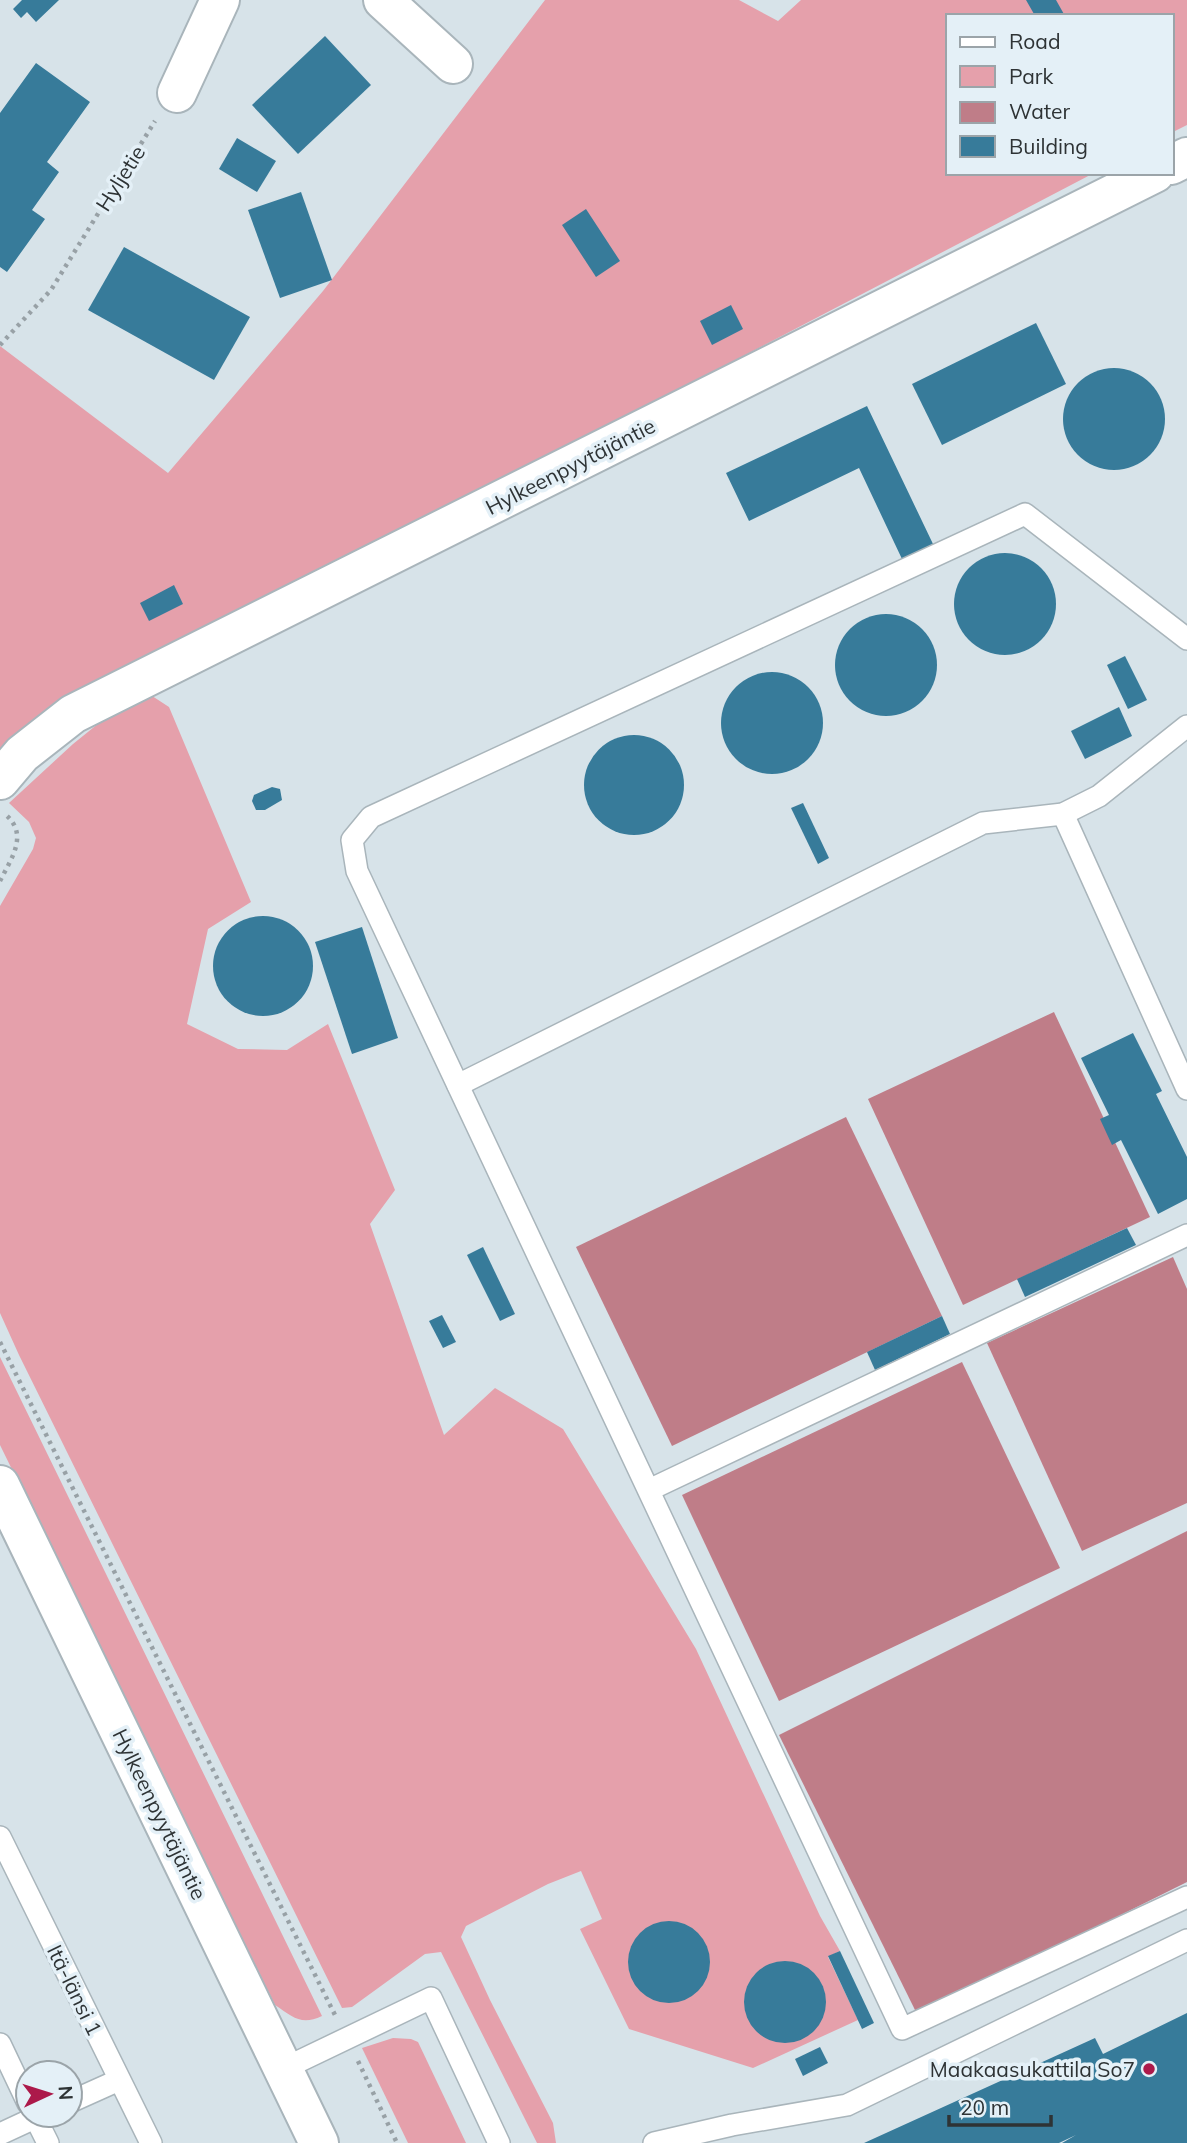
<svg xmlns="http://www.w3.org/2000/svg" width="1187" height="2143" viewBox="0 0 1187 2143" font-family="Mulish,sans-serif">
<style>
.green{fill:#e5a0ab}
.water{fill:#bf7d88}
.building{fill:#377b9a}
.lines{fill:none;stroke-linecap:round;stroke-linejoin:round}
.service-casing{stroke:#a9b5bb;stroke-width:24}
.minor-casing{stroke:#a9b5bb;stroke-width:42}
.tertiary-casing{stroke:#a9b5bb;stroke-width:42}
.path{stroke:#98a1a6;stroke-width:4.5;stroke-dasharray:3.5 5;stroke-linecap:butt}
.service{stroke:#fff;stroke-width:21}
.minor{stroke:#fff;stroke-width:38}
.tertiary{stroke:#fff;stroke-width:38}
.poi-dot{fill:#ac194a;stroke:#e4f0f7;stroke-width:2.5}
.labels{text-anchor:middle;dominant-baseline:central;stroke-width:7;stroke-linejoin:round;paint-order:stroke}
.street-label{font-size:21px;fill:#2e3335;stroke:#e4f0f7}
.poi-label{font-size:21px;fill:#2e3335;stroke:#e4f0f7;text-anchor:end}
</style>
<rect width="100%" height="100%" fill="#d7e3e9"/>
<g class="green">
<polygon points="545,0 739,0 778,21 801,0 1187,0 1187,125 1171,133 1171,16 947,16 947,173 1094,173 29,729 0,757 0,346 168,473 323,291"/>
<polygon points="146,692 169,707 251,902 208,929 187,1024 238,1049 287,1050 328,1024 395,1190 370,1224 444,1435 495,1388 563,1429 696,1649 820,1916 840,1951 828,1957 858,2020 753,2068 629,2029 580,1929 602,1919 581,1871 548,1884 466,1926 461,1937 490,2000 553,2123 556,2143 537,2143 441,1952 425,1954 352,2007 342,2008 19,1355 0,1313 0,906 33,849 36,838 29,822 9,803 73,744 104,719"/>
<path d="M0 1357 322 2016C301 2026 293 2017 275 2005L0 1445Z"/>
<polygon points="393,2038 411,2039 418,2042 466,2143 408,2143 362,2048"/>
</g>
<g class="water">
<polygon points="1054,1012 1150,1217 963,1305 868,1099"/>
<polygon points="846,1117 942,1316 672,1446 576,1247"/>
<polygon points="1173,1257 1187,1289 1187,1503 1082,1551 987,1343"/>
<polygon points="962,1362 1060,1568 779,1701 682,1495"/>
<polygon points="1187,1531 1187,1882 918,2016 779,1735"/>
</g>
<g class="building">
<polygon points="22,0 59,0 36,22 27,12 21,18 13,9"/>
<polygon points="1026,0 1056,0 1065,16 1030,16 1034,14"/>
<polygon points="325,36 371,85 298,154 252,105"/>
<polygon points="36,63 90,102 47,162 59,172 32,210 45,219 7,272 0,267 0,113"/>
<polygon points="237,138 276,161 257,192 219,169"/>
<polygon points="301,192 332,280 280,298 248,210"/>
<polygon points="586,209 620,261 596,277 562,225"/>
<polygon points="124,247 250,317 214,380 88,310"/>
<polygon points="731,305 743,329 712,345 700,321"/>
<polygon points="1036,323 1066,384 942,445 912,384"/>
<circle cx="1114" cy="419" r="51"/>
<polygon points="867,406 933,544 902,559 859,468 749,521 726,473"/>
<circle cx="1005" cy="604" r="51"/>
<polygon points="174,585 183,604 149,621 140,603"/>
<circle cx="886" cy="665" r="51"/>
<polygon points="1125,656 1147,700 1128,709 1107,665"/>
<circle cx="772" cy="723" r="51"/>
<polygon points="1119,707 1132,736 1085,759 1071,731"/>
<circle cx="634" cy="785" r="50"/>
<polygon points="272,787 280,789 282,800 265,810 256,810 252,801 254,795"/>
<polygon points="803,803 829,858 818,864 791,808"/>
<circle cx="263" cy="966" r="50"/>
<polygon points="362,927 398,1038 352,1054 315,942"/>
<polygon points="1133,1033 1162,1091 1156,1094 1187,1157 1187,1199 1158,1214 1121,1140 1112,1145 1100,1119 1109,1115 1081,1058"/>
<polygon points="1127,1228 1136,1245 1025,1297 1017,1279"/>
<polygon points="483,1247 515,1314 500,1321 467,1255"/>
<polygon points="442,1315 456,1342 443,1348 429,1321"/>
<polygon points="942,1316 950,1334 875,1370 867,1352"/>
<circle cx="669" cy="1962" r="41"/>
<polygon points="840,1951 874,2023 862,2029 828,1956"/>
<circle cx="785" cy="2002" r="41"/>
<polygon points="1187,2013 1187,2143 1062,2143 1076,2135 1059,2143 864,2143 1095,2038 1103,2054"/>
<polygon points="820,2047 828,2063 803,2076 795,2059"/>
</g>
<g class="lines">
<defs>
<g id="service">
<polyline points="1187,639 1025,514 371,817 352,840 357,871 902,2029 1187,1897"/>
<polyline points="1063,814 1187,1089"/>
<polyline points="458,1085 983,823 1063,814 1099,796 1187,726"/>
<polyline points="649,1490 1187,1235"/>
<polyline points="0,1837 151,2143"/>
<polyline points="0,2044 28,2103"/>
<polyline points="283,2069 431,1998 499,2143"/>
<polyline points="70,2102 119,2080"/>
<polyline points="34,2115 48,2143"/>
<polyline points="0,2134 41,2115"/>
<polyline points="654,2143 732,2125 847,2105 1187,1940"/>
</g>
<g id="minor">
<polyline points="383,0 453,64"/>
<polyline points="177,93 220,0"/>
<polyline points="0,1485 319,2143"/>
</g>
<g id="tertiary">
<polyline points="1171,165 1187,157"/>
<polyline points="0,780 22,754 73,714 1155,173"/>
</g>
</defs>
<use href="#service" class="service-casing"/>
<use href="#minor" class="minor-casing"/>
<use href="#tertiary" class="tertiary-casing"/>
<g class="path">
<polyline points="0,345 51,290 155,121"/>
<path d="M0 881C11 859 29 835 6 815"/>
<polyline points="0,1342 335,2015"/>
<polyline points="358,2061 397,2143"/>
</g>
<use href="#service" class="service"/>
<use href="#minor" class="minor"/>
<use href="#tertiary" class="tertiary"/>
</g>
<circle class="poi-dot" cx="1149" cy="2069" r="7"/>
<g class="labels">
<g class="street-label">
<text transform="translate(120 178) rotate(-58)">Hyljetie</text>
<text transform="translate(570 466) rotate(-27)">Hylkeenpyytäjäntie</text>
<text transform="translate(160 1814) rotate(64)">Hylkeenpyytäjäntie</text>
<text transform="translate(75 1990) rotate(64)">Itä-länsi 1</text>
</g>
<g class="poi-label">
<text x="1135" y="2069">Maakaasukattila So7</text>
</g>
</g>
<rect x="946" y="14" width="228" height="161" fill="#e4f0f7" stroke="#9ba4a9" stroke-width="2"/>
<rect x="960" y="37" width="35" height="10" fill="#ffffff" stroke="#9ba4a9" stroke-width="2"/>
<text x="1009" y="49" font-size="21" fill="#2e3335">Road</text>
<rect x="960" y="66" width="35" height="21" fill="#e5a0ab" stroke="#9ba4a9" stroke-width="2"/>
<text x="1009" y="84" font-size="21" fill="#2e3335">Park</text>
<rect x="960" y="102" width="35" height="21" fill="#bf7d88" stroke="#9ba4a9" stroke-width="2"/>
<text x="1009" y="119" font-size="21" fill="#2e3335">Water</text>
<rect x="960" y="136" width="35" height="21" fill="#377b9a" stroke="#9ba4a9" stroke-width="2"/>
<text x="1009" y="154" font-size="21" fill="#2e3335">Building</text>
<g transform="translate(49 2094) rotate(86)"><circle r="33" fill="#e4f0f7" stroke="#9ba4a9" stroke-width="2"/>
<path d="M0-5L12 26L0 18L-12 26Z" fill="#ac194a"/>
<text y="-10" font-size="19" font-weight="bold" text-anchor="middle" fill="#2e3335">N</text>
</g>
<path d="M949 2115v10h102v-10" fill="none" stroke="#2e3335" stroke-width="3.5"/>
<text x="960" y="2115" font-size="21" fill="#2e3335" stroke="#e4f0f7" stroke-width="5" paint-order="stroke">20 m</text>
</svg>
